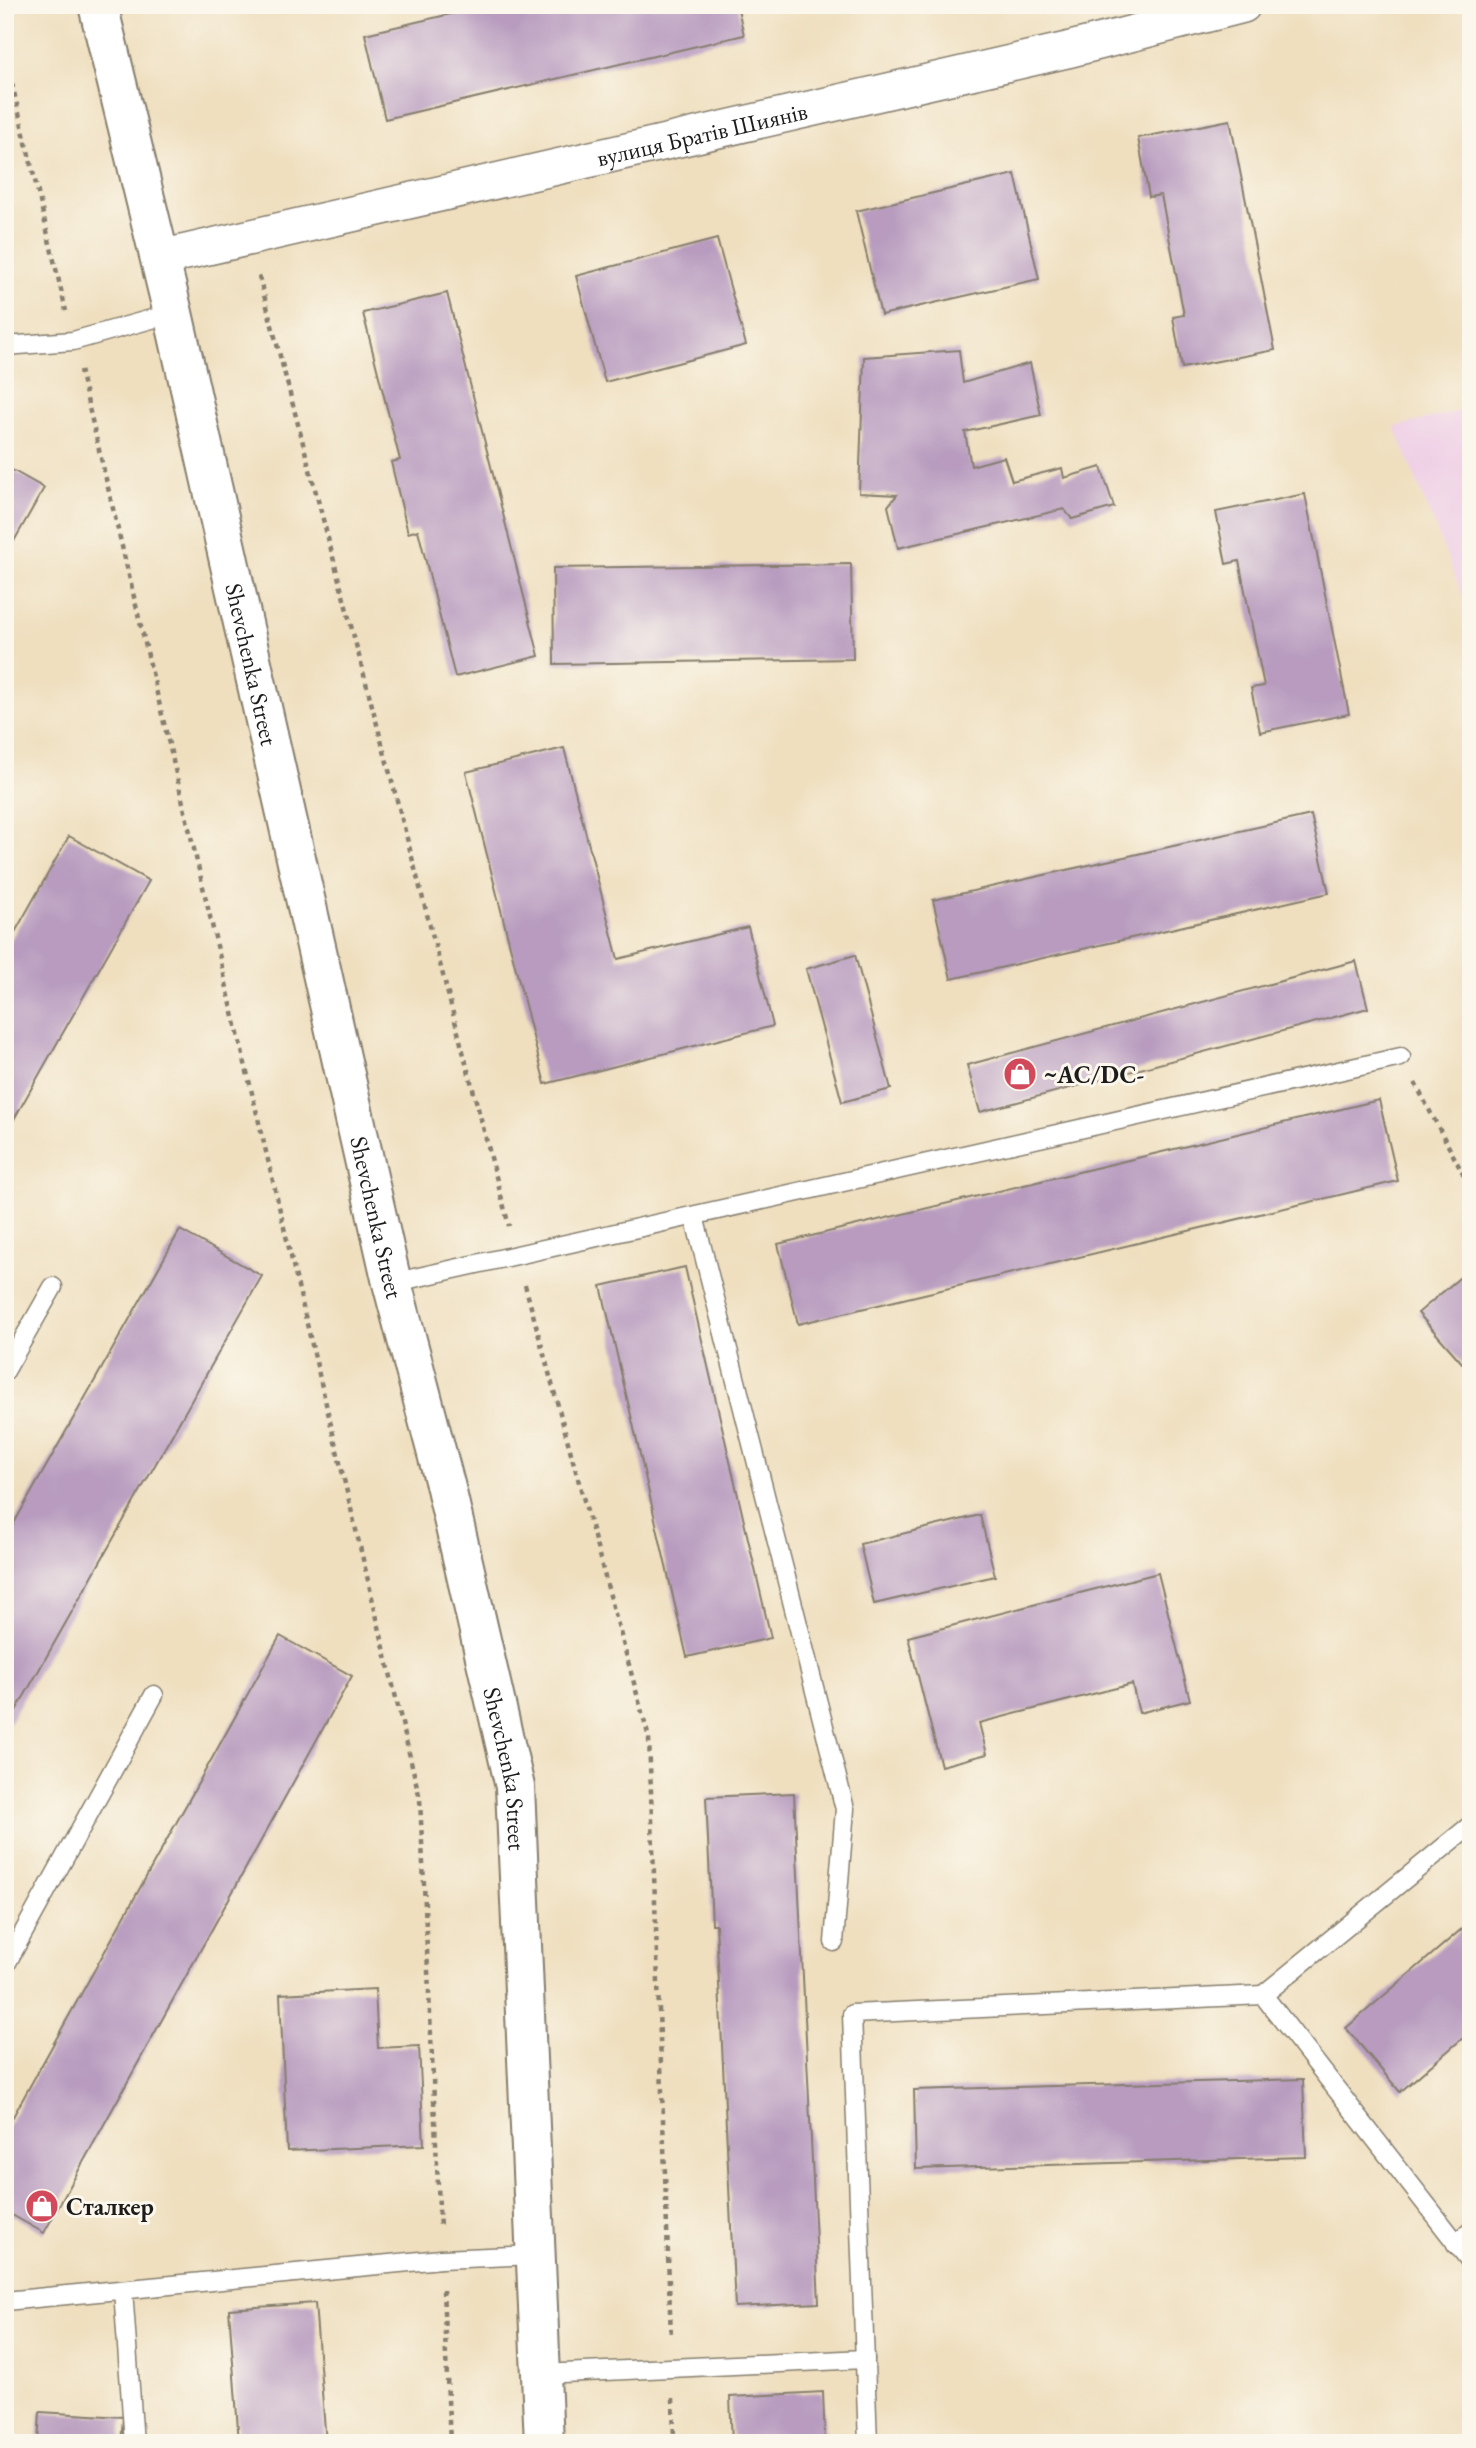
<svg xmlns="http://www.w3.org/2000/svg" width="1476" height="2448" viewBox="0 0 1476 2448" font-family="'EB Garamond',serif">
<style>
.built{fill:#efd0e6}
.building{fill:#b89bbf}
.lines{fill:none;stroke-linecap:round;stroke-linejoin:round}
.service-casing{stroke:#867e6e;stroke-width:21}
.minor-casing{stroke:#867e6e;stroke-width:38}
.tertiary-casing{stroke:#867e6e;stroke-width:42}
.path{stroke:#867e6e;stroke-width:4.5;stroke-dasharray:5 5;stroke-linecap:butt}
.service{stroke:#fff;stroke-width:18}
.minor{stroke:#fff;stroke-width:35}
.tertiary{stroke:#fff;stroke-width:38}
.labels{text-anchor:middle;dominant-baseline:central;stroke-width:6;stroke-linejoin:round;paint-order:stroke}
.street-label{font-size:24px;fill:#1c1c1c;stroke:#fbf7ec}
.poi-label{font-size:24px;font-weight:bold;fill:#1c1c1c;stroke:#fbf7ec;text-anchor:start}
</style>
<rect width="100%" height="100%" fill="#fbf7ec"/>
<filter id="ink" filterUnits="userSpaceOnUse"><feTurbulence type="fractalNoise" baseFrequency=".0143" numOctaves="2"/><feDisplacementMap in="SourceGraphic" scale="14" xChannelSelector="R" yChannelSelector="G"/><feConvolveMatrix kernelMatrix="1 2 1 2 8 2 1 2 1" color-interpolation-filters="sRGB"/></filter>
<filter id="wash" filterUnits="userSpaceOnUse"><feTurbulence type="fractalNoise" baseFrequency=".00686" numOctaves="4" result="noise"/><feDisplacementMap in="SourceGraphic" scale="28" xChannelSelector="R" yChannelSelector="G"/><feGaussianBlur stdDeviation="1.57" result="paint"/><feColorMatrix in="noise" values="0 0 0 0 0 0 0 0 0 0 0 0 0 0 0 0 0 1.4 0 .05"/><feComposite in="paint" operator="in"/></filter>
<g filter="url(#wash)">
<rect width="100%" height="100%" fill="#efdfbf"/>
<polygon class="built" points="1471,408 1471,617 1395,427"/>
<g id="blocks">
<g class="building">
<polygon points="489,5 737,5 744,35 385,119 365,34"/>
<polygon points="1230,120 1275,350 1182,368 1173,317 1184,315 1161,195 1149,197 1138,138"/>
<polygon points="1015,174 1039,279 881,315 856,211"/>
<polygon points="717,239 746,345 605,382 576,276"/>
<polygon points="447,293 539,656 455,677 418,530 408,533 391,462 400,460 363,313"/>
<polygon points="959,350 963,383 1030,363 1041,415 965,432 971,466 1004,457 1012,481 1062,468 1064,478 1101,467 1114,507 1072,519 1064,509 898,548 888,506 897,495 859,493 864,357"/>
<polygon points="5,466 44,488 5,557"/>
<polygon points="1305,494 1349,714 1260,732 1251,688 1264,686 1239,561 1226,564 1216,512"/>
<polygon points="851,564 853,659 554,664 553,568"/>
<polygon points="564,748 618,959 748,927 773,1026 545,1084 466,772"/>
<polygon points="1311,815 1329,893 951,979 933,900"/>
<polygon points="69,836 149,881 5,1135 5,950"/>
<polygon points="855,955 891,1089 842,1102 806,969"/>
<polygon points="1356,961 1368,1008 980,1112 967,1065"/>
<polygon points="1379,1100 1398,1181 798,1324 778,1244"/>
<polygon points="180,1230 262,1276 5,1730 5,1539"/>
<polygon points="685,1267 771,1638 687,1657 601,1286"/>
<polygon points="1471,1268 1471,1373 1418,1313"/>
<polygon points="980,1515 995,1576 874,1604 860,1544"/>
<polygon points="1158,1573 1190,1700 1139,1713 1132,1684 979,1723 987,1754 941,1766 908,1637"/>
<polygon points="280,1636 352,1676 44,2233 5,2211 5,2131"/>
<polygon points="794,1793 819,2303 735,2307 716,1924 712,1924 706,1797"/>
<polygon points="1471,1921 1471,2031 1400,2092 1346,2028"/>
<polygon points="375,1989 378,2048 419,2046 424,2145 287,2151 280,1994"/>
<polygon points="1303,2079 1306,2157 916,2169 914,2090"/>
<polygon points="315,2303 326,2443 239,2443 229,2309"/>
<polygon points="823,2392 825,2443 732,2443 730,2397"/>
<polygon points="40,2412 123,2417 121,2443 38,2443"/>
</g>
</g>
</g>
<g filter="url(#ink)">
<use href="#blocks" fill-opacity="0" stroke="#867e6e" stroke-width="2"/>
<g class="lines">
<defs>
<g id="service">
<polyline points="5,346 73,341 173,313"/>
<polyline points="694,1216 845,1809 834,1942"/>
<polyline points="392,1283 1401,1057"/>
<polyline points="5,1371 53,1287"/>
<polyline points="1471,1825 1263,1995 1471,2262"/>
<polyline points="5,1966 154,1695"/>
<polyline points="1456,2244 1471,2231"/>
<polyline points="123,2290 134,2443"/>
<polyline points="5,2301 441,2259 535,2255"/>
<polyline points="541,2374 865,2359"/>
<polyline points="868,2443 852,2014 1263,1995"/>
</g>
<g id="minor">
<path id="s1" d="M160 258 1067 50 1243 5"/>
</g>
<g id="tertiary">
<path id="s2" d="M98 5 173 313 392 1283 446 1488 515 1787 544 2443"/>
</g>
</defs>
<use href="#service" class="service-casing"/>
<use href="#minor" class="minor-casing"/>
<use href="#tertiary" class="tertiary-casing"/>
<g class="path">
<polyline points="5,54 66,311"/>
<polyline points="259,276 509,1226"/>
<polyline points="80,370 420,1799 440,2229"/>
<polyline points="1415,1083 1471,1189"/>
<polyline points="525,1285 649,1738 671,2337"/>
<polyline points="443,2290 450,2443"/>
<polyline points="673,2398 674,2443"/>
</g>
<use href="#service" class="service"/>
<use href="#minor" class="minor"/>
<use href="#tertiary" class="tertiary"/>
</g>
</g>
<defs>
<symbol id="shop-disc" viewBox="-11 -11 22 22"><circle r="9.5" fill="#d1495b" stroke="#fbf7ec"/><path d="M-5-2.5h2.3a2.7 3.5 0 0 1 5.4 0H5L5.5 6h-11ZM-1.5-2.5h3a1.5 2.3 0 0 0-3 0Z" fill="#fff"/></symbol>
</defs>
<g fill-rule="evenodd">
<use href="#shop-disc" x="1001" y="1055" width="38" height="38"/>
<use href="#shop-disc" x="23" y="2187" width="38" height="38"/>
</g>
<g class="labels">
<g class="street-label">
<text stroke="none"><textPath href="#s1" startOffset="556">вулиця Братів Шиянів</textPath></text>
<text stroke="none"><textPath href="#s2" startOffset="677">Shevchenka Street</textPath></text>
<text stroke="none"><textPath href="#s2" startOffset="1244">Shevchenka Street</textPath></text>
<text stroke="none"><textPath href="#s2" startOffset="1811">Shevchenka Street</textPath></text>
</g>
<g class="poi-label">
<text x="1044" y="1074">~AC/DC-</text>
<text x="66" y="2206">Сталкер</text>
</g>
</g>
<rect width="1476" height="2448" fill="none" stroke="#fbf7ec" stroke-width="28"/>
</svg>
